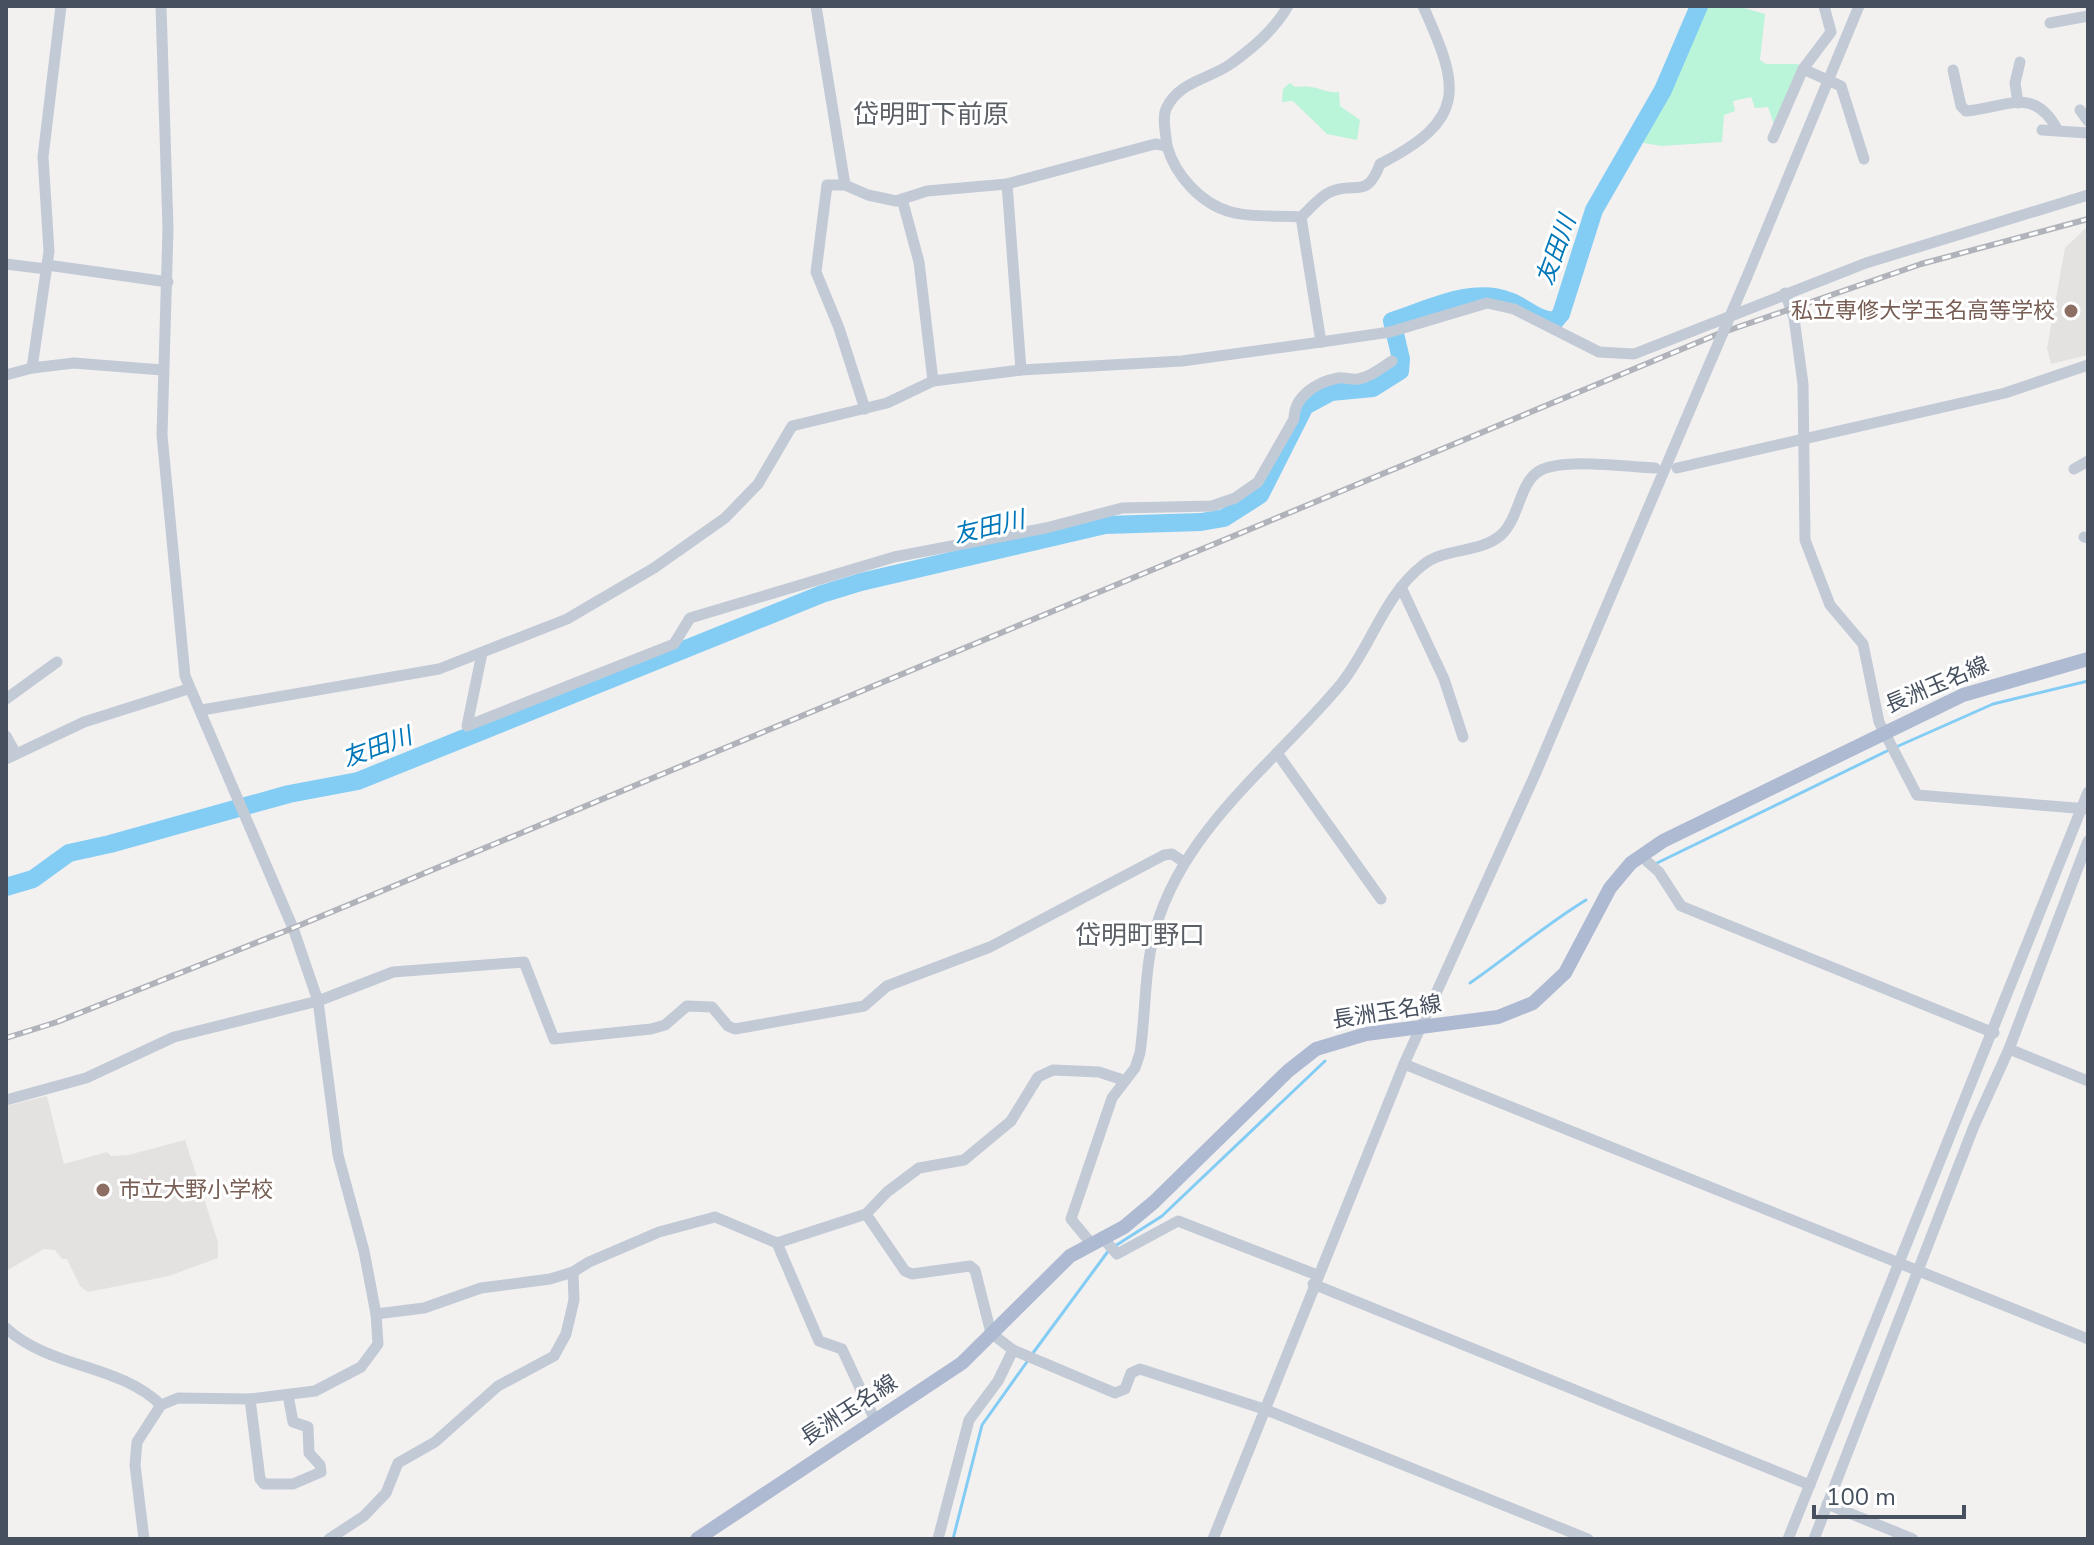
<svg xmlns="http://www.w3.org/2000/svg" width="2094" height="1545" viewBox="0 0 2094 1545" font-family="'Nunito Sans','Noto Sans JP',sans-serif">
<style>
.education{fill:#e4e1e1}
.green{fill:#baf4d9}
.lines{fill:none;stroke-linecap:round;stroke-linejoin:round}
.stream{stroke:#83cdf5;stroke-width:3}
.river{stroke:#83cdf5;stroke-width:18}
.minor{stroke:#c2cad6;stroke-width:11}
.major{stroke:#adbad1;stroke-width:14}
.rail-casing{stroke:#b1b3bb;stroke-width:6}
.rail{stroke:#fff;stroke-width:3;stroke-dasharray:9;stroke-linecap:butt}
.minor-bridge{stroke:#c2cad6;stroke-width:11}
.education-dot{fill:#8d6e63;stroke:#fff;stroke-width:3}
.labels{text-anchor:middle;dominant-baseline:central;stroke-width:6;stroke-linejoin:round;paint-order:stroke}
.education-label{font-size:22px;fill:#785e54;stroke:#fff;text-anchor:end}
.street-label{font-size:22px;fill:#46505f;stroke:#fff}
.water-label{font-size:24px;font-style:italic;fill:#0077b8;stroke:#fff}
.quarter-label{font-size:26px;fill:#5b5f66;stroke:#fff}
</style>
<rect width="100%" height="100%" fill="#f3f0f0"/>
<g class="education">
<polygon points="2088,226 2088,355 2051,364 2047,348 2065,248"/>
<polygon points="47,1096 64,1164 107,1152 111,1156 128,1155 185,1140 218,1242 218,1258 169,1276 88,1292 80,1286 67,1259 62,1259 55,1250 44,1249 6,1271 6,1106"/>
</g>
<g class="green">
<polygon points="1703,6 1737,6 1765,14 1760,60 1766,64 1799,64 1774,124 1768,107 1755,108 1751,97 1733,101 1735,111 1724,115 1722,142 1661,146 1638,142 1660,105"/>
<path d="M1290 83 1295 87C1320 84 1320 93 1339 92L1340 106 1360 120 1357 140 1327 134 1293 101 1282 102 1283 89Z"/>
</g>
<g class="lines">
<g class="stream">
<polyline points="1896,747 1993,704 2088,681"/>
<polyline points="1655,864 1889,750"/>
<path d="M1470 983C1509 956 1545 925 1586 900"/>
<polyline points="1115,1246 1162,1216 1325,1061"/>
<polyline points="1033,1353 1109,1250"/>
<polyline points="953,1539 982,1425 1029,1359"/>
</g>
<path class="river" d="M6 887 33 879 69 853 110 844 289 794 358 781 822 594 861 582 1105 525 1201 522 1224 518 1260 495 1305 406 1331 392 1373 388 1400 371 1401 359 1392 321C1428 310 1471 286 1509 301 1524 306 1538 321 1555 321L1561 314 1594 210 1663 90 1699 6"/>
<g class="minor">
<polyline points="61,6 43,157 49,251 32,368 74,363 162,370"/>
<polyline points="816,6 845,185"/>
<polyline points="2050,23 2088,16"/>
<polyline points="1803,69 1841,86 1864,159"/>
<path d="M1953 70 1961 106 1966 111C2007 107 2034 86 2057 129"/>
<polyline points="2018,103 2015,83 2020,62"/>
<polyline points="2080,110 2088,121"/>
<polyline points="2042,130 2088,133"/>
<polyline points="1773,138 1803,69 1831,32 1824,6"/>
<path d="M1167 146C1166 135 1162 118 1166 109 1178 81 1211 79 1232 63 1254 47 1274 30 1288 6"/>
<polyline points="1007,184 1021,370"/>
<polyline points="902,199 919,262 933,381"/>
<polyline points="1301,217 1321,342"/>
<polyline points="6,264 46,269"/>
<polyline points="47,265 168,282"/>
<polyline points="1746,279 1859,6"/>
<polyline points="1785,293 1794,318 1803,384 1805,540 1830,605 1863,644 1879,722 1917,795 2088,809"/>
<polyline points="6,375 32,368"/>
<path d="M865 409 839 328 816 272 827 185H845L868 195 896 201 927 191 1007 184 1155 144 1167 146C1175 175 1201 204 1231 212 1252 218 1279 215 1301 217 1310 209 1319 197 1330 192 1355 181 1367 200 1380 164 1468 119 1460 88 1423 6"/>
<polyline points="1677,468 2005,393 2088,365"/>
<polyline points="2074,469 2088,461"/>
<polyline points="2084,537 2088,538"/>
<polyline points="1401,587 1444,679 1463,737"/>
<path d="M482 653 467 726 674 644 690 618 894 557 1046 528 1122 508 1212 506 1235 498 1258 482 1294 419C1294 396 1317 382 1338 378 1345 377 1351 380 1358 379 1371 377 1381 368 1392 361"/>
<polyline points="6,699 57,662"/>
<polyline points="202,710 439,669 567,619 654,568 725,518 758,484 792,426 887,403 933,381 1021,370 1182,361 1321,342 1390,332 1487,303 1514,309 1599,352 1634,354 1866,263 2088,195"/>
<polyline points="6,736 16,754"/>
<polyline points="1277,753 1381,899"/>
<polyline points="6,759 84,722 188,689"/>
<polyline points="1641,856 1659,872 1681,906 1994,1033"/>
<polyline points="2009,1049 2088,1081"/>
<polyline points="1404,1064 2088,1339"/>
<polyline points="6,1100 86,1078 174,1037 318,1001 393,972 524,962 554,1039 651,1029 665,1025 687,1006 712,1007 728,1026 735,1029 864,1006 887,986 990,947 1164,855 1172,854 1184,862"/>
<polyline points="866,1214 905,1271 912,1274 970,1266 975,1270 991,1333 1013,1350 1115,1393 1125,1389 1131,1373 1140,1369 1264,1409 1588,1539"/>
<polyline points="1102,1237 1117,1254 1178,1221 1317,1275"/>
<path d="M1090 1242 1071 1219 1112 1098 1135 1068 1140 1053C1146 1013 1144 967 1156 927 1185 827 1277 761 1341 684 1371 647 1384 595 1423 565 1445 547 1479 554 1501 535 1520 518 1519 481 1541 470 1567 458 1626 467 1655 468"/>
<polyline points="777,1243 819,1341 842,1349 874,1418"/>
<polyline points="1313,1284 1810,1485"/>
<polyline points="376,1314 424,1308 481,1288 550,1279 573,1272 589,1262 659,1232 715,1217 777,1243 866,1214 887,1192 919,1168 964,1160 1011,1121 1038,1077 1053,1070 1099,1072 1123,1080"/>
<path d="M6 1328C49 1368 119 1364 161 1405"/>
<polyline points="250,1399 260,1479 264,1484 293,1484 321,1472 320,1465 309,1453 308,1427 293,1422 288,1395"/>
<polyline points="1827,1504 1913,1539"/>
<polyline points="144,1539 135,1465 137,1442 161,1405 178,1398 250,1399 315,1391 361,1367 378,1344 376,1314 364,1251 338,1155 318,1001 293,928 185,676 162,435 168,229 161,6"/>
<polyline points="329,1539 364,1516 386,1493 398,1463 435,1442 498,1386 554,1356 566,1334 574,1300 573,1272"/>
<polyline points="938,1539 969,1420 998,1381 1013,1350"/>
<polyline points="1213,1539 1404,1064 1534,777 1703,379"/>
<polyline points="1788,1539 2088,792"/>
<polyline points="1814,1539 1974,1126 2009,1049 2088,841"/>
</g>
<polyline class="major" points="697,1539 962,1363 1070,1256 1124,1227 1154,1202 1288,1071 1316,1049 1366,1034 1498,1017 1533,1003 1565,973 1610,888 1631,863 1663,841 1963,695 2088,659"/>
<defs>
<polyline id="rail" points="6,1038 57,1022 293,928 1718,334 1921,264 2088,219"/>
</defs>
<use href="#rail" class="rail-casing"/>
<use href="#rail" class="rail"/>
<polyline class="minor-bridge" points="1703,379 1746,279"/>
</g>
<g class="education-dot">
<circle cx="2071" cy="311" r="8"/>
<circle cx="103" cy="1190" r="8"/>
</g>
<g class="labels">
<g class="education-label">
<text x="2055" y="311">私立専修大学玉名高等学校</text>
<text x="119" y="1190" text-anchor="start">市立大野小学校</text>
</g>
<g class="street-label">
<text transform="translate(1937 685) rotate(-23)">長洲玉名線</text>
<text transform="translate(1387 1012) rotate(-9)">長洲玉名線</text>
<text transform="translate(849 1410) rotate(-33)">長洲玉名線</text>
</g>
<g class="water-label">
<text transform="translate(1556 250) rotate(-70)">友田川</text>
<text transform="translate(989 527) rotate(-13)">友田川</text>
<text transform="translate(377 747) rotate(-20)">友田川</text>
</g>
<g class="quarter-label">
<text x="931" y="114">岱明町下前原</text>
<text x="1140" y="935">岱明町野口</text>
</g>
</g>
<rect width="2094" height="1545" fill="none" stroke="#46505f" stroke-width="16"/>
<path d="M1814 1505v12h150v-12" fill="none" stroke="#46505f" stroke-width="4"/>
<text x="1826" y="1505" font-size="24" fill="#46505f" stroke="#ffffff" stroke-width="6" paint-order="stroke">100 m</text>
</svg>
